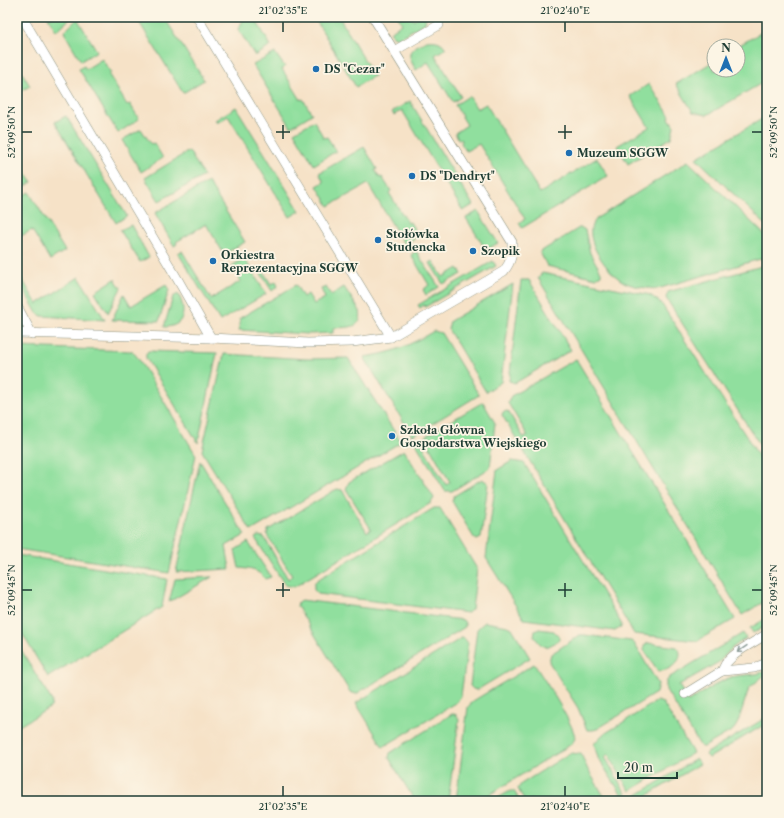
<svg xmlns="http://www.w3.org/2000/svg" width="784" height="818" viewBox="0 0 784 818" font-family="'Libre Caslon Text',serif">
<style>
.green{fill:#90df9e;stroke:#588e69}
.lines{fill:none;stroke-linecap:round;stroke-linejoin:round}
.lane-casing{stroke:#8a907e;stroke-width:10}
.lane{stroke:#fff;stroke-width:9}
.oneway{stroke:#8f9e9a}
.ticks{fill:none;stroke:#1f3d34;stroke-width:1.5}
.poi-dot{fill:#1f6fb2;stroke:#fcf5e5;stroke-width:1.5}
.labels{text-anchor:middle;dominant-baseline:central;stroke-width:3.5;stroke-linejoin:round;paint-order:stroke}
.poi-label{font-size:11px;font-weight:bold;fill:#1f3d34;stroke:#fcf5e5;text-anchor:start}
.neatline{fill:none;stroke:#1f3d34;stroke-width:1.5}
.ticks-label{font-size:10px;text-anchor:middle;fill:#1f3d34}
</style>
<rect width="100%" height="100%" fill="#fcf5e5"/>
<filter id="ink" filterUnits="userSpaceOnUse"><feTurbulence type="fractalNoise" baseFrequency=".025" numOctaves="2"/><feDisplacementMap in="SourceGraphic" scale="8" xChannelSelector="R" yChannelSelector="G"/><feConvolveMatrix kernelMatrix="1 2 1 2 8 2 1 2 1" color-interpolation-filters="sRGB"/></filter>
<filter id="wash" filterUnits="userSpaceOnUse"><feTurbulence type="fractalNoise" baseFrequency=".012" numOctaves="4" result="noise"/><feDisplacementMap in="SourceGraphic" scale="16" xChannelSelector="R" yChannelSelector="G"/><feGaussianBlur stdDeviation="0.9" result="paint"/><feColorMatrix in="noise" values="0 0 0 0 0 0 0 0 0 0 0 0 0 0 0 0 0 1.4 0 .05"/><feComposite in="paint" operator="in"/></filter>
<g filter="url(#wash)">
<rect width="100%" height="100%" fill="#f6e2c7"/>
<g class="green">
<polygon points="48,17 72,17 56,31"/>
<polygon points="79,17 82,17 78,20 97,51 81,61 64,32"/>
<polygon points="136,17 164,17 204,80 183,93"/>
<polygon points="245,17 254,17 271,46 255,56 238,29"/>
<polygon points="314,17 339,17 374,76 356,87"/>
<polygon points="398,17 411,17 413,20 418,17 426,17 425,23 398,38 393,36 390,32 402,24"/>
<polygon points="767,29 767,80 707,115 693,112 676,84 714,61 714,70 738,70 738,46"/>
<path d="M427 41C436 40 441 41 446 48L435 55 461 97 453 102 428 62 416 70C405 52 409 49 427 41Z"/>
<polygon points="275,53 285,67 282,69 301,100 303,99 312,114 291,127 253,65"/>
<polygon points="102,59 111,73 109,75 127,105 130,104 139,119 118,133 79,69 84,66 86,69"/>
<polygon points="17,64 30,86 17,93"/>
<polygon points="649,84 670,116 669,118 674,126 671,138 628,164 617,146 649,127 630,96"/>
<polygon points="469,96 477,109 486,104 540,193 597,158 608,176 522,228 519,223 525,219 479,144 466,151 461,143 462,141 461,139 459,140 455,133 467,125 455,105"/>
<polygon points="410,101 473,205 463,211 402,110 394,115 392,112"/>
<polygon points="236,107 300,211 290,217 228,116 217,123 215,120"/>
<polygon points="66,116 127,216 116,223 55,122"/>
<polygon points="767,116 767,226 696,158"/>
<polygon points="314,121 324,138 327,137 336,151 314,165 294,132"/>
<polygon points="141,129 151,144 154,143 163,158 141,172 122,140"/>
<polygon points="364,147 377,169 375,170 380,178 382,177 391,191 389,193 408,223 410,222 418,236 404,244 368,184 329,206 317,186 324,182 319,173"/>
<polygon points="189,151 204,176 159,201 145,178"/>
<polygon points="17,159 32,182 17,192"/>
<path d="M688 161 766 236 767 240V257L657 289C646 288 634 287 624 282 609 274 585 243 592 225 593 223 596 220 597 218Z"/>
<polygon points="208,182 245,242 224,254 206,224 176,242 177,244 174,246 155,213"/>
<polygon points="29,192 65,251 50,260 32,230 17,238 17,199"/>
<polygon points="478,211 498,243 486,250 466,218"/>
<polygon points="131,225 149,257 140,262 120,230"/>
<polygon points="579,228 582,228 585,230 590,253 601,272 601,275 596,278 547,266 540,252"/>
<polygon points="182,251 211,299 241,281 232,266 244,258 266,294 220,321 178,253"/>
<polygon points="416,251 439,287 426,295 423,290 429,285 411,255"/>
<polygon points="433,261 443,277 458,268 462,274 443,284 430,263"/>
<polygon points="493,261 496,266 425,307 424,305 420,308 418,305"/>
<polygon points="762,266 767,267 767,456 666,298 668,292"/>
<polygon points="261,268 271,284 276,282 278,286 272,291 258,269"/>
<polygon points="17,271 37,304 79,277 105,320 42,316 37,313 17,278"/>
<polygon points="542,273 650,295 661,303 767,469 767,600 742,615 538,278"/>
<polygon points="115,279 121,288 108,313 95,292"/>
<polygon points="521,280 529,280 571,350 515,383 509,381"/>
<polygon points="513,284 501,382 486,392 448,329 450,321"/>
<polygon points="166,285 169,290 159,321 112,320 124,294 131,306"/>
<path d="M296 285 303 297 308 294 314 304 325 298 321 289 326 287 331 295 344 287 360 311C364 330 345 327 333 328V333L309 334 239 330 240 318Z"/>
<path d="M178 294C187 310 185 327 164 327L173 297Z"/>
<path d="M434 331 441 333 479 395 412 436 364 357C394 353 408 346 434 331Z"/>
<polygon points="17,347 132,351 138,358 196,455 169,573 17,549"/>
<polygon points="148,351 217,353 198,443 146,358 146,354"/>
<polygon points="224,354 308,359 348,358 401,442 251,531 202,451"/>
<polygon points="576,359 735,619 697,641 634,634 502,415 503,412 508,411 524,438 528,436 508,403 511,396"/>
<polygon points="483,402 495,423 490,468 452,491 445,491 415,442 421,443 446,485 450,482 426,440 427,435"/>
<polygon points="404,450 434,498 431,503 294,587 285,585 255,538 258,536 264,537 288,579 292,576 267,535 268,530 337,489 342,490 367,532 371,529 346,489 349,482"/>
<polygon points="200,461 245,535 226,546 230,569 176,572"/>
<polygon points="512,461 524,463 621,623 621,627 615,631 524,619 486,558 497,470"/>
<polygon points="482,479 488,483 481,538 477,540 474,538 452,501 454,496"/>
<polygon points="434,508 440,508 477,569 472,609 468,613 318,594 314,590 314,583 317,580"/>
<path d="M248 542 271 577 265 579C259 570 250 569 239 568L235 550Z"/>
<polygon points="17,555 167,579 162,607 48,677 17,625"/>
<polygon points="212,577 169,602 175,579"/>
<polygon points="301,600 463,620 465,623 465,627 356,694 350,692 297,606 298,603"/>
<polygon points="767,618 767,625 753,633 750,628"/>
<polygon points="485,622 508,626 512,628 530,658 477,690 473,689 470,686 477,629"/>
<path d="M539 629 554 631 559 636V640C545 649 544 650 534 636L535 631Z"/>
<path d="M743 633 746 638 732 648 719 662 679 685 688 702C700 695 720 680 732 677 744 674 755 676 766 671L767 673 749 688 738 722 736 726 733 730 704 747H701L666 690V682L670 677Z"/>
<polygon points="580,635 584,635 631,641 634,643 658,684 656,693 597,729 593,730 587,730 578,708 549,662 551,654"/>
<polygon points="463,637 468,643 461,696 456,703 383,747 356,703"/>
<polygon points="17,643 52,701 51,707 19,726 17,722"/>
<path d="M648 643 677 647C687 658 670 672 658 671L644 650V646Z"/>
<path d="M534 664C542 676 575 726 575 738 574 741 572 743 570 745L479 801H456L468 707 473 701Z"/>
<polygon points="657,701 663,703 693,753 630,791 608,754 605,757 626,794 622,795 598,758 594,744 601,736"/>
<path d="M452 714C457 714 458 716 459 720L448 801H415L389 758 390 753Z"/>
<polygon points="767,717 767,723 709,758 706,755 707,753"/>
<polygon points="570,753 581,754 588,770 607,801 533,801 532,800 525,801 518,789 521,784"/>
<polygon points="696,759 700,764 640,800 635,799 634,797"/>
<polygon points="510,791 514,791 520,801 493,801"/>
</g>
</g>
<g filter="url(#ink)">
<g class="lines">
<defs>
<g id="lane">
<polyline points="22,17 178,280 211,338"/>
<polyline points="197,17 391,337"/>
<polyline points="394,51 439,25"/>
<polyline points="17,306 32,334"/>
<path d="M17 333 211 338 308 343 352 342 391 337 504 271C512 261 512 254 512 242L373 17"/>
<polyline points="722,671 754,668 767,663"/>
<polyline points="685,694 722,671 726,663 733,656 742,649 767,634"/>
</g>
</defs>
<use href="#lane" class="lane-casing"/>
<use href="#lane" class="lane"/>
</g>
<defs><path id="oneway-shaft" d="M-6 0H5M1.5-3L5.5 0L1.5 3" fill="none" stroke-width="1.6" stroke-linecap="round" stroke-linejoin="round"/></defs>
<use class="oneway" href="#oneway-shaft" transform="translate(742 649) rotate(145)"/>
</g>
<path class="ticks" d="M283 22V32M565 22V32M283 125V139M565 125V139M22 132H32M276 132H290M558 132H572M752 132H762M283 583V597M565 583V597M22 590H32M276 590H290M558 590H572M752 590H762M283 786V796M565 786V796"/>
<g class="poi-dot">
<circle cx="316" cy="69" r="4"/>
<circle cx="569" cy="153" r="4"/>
<circle cx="412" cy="176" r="4"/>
<circle cx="378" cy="240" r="4"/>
<circle cx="473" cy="251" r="4"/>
<circle cx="213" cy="261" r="4"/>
<circle cx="392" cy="436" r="4"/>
</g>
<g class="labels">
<g class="poi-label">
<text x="324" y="69">DS "Cezar"</text>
<text x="577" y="153">Muzeum SGGW</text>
<text x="420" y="176">DS "Dendryt"</text>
<text x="386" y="234">Stołówka<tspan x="386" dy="13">Studencka</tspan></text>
<text x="481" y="251">Szopik</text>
<text x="221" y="255">Orkiestra<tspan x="221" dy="13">Reprezentacyjna SGGW</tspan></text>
<text x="400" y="430">Szkoła Główna<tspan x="400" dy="13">Gospodarstwa Wiejskiego</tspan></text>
</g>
</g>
<rect width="784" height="818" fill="none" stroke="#fcf5e5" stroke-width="44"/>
<g transform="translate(726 58)"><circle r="19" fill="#fcf5e5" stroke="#a4ab9e"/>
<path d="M0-3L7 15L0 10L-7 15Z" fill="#1f6fb2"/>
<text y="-6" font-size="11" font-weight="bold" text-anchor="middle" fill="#1f3d34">N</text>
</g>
<path d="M618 772v6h59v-6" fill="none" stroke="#1f3d34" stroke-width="2"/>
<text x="624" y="772" font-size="12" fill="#1f3d34" stroke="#fcf5e5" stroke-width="3" paint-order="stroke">20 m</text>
<rect x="22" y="22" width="740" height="774" class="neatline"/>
<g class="ticks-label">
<text x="283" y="14">21°02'35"E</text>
<text x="565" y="14">21°02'40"E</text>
<text transform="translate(11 132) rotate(-90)" y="4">52°09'50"N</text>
<text transform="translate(773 132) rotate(-90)" y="4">52°09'50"N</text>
<text transform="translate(11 590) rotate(-90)" y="4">52°09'45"N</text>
<text transform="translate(773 590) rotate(-90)" y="4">52°09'45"N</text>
<text x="283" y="810">21°02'35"E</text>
<text x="565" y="810">21°02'40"E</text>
</g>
</svg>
